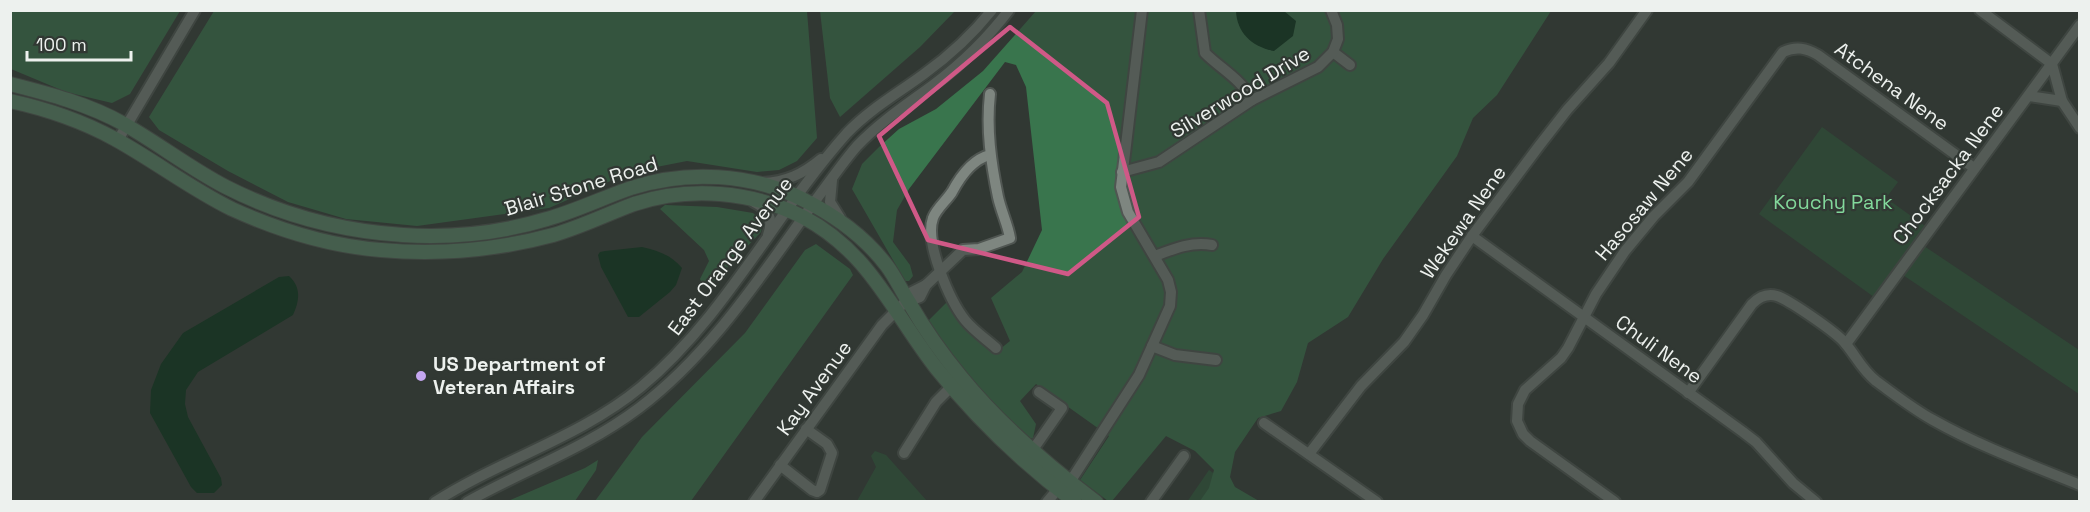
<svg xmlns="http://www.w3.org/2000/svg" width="2090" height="512" viewBox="0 0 2090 512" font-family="'Space Grotesk',sans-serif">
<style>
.green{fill:#2d5a3b}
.forest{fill:#39754d}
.water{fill:#002f14}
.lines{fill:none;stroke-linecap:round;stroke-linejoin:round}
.minor-casing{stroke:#505652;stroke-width:14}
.major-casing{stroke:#505652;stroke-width:16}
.minor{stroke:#7e8680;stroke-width:10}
.major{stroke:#5e8d6d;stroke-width:14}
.marked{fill:none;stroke:#cf5987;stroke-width:4.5;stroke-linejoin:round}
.poi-dot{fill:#c5a7f1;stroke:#313833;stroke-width:2}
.labels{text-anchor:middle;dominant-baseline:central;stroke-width:4.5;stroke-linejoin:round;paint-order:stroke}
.street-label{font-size:20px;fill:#edf1ee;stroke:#313833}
.park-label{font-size:20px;fill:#82d89b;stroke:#313833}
.poi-label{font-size:20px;font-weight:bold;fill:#edf1ee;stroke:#313833;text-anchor:start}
</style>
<rect width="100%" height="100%" fill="#313833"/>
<g class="green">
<polygon points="1822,127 1898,182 1886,198 1925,226 1874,297 1759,214"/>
<polygon points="1924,246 2079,350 2079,394 1903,275"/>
<polygon points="875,451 886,455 927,501 857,501 876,467 871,456"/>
<polygon points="1209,470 1253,501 1187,502"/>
</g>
<g class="forest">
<polygon points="10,11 11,10 180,11 130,94 112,103 66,92 11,69"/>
<polygon points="807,11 817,138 797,161 779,170 757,172 687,161 631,172 549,208 417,226 346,219 288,202 228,171 159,130 149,117 214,11"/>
<polygon points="820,11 820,10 955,11 920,47 840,117 830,98"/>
<polygon points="1036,11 1551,11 1497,95 1473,118 1457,156 1383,259 1348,317 1308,343 1297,382 1281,411 1258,418 1235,452 1230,477 1235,487 1259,501 1200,501 1209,488 1214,470 1195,451 1166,436 1112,501 1108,501 1080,480 1109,436 1036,384 1020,401 1036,424 1033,438 1027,440 969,376 927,322 947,302 962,324 994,354 1010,341 991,298 1022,272 1042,230 1026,87 1016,65 1005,62 909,189 897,210 893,242 910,265 913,276 909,281 905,281 852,189 862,164 879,147 899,129 936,109 983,71"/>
<polygon points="665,205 717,207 753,213 763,222 761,232 708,288 703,285 700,279 709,261 704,250 660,209"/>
<polygon points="816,244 850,269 853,275 691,501 595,501 642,437 745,333 805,250"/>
<polygon points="598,460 596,470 575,501 508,501 585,468"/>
</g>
<g class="water">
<path d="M1236 11H1284L1296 21 1293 36 1274 51C1252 47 1237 33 1236 11Z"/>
<path d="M642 247C659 251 671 255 682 268L676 285 670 292 639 317H628L601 267 598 255 600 252 605 251Z"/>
<path d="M289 276C301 287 300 300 293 315L198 372 186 390 185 404 188 417 221 478 222 485 214 493H197L191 487 150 413 151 390 161 364 183 333 279 277Z"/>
</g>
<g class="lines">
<defs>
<g id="minor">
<path d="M1199 10 1205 53C1221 69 1241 79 1252 100"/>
<polyline points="1980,10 2052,64 2062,101 2080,128"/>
<polyline points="1333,52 1350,65"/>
<polyline points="2029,96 2062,101"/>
<polyline points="118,140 195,10"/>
<path d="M990 155C973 159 960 177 952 192 947 200 936 209 933 218 924 242 950 301 965 320 974 331 986 339 996 348"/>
<polyline points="1122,172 1159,162 1252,100 1318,67 1333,52 1338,39 1337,25 1331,10"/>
<polyline points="832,180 830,202 840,218"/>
<path d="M762 183C786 182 803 174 821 159"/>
<path d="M754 202C768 209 774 219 768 235"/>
<polyline points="1472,236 1743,432 1756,442 1793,483 1816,502"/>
<path d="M1155 256C1173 249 1192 241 1212 245"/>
<path d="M907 300H912L920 297 926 285 963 250 979 249 1010 238C1008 225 1001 211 998 197 991 163 986 129 990 94"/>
<polyline points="1846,344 2080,25"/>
<polyline points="1152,346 1175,355 1216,360"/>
<path d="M1688 393 1752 304C1759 297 1767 293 1777 296 1789 300 1836 332 1845 343 1856 356 1862 370 1876 381 1894 394 1913 409 1933 420 1979 446 2031 465 2080 485"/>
<polyline points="1264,423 1377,502"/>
<polyline points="1032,451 1062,408 1039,392"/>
<polyline points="904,453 936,402 956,382"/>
<polyline points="1309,454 1361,386 1404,342 1423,315 1446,275 1472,236 1539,146 1567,110 1609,63 1647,10"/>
<polyline points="780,465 812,490 817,492 820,490 832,453 827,444 806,429"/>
<path d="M435 502C502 459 579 438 641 387 726 316 774 215 847 133 870 109 897 94 924 74 949 56 972 35 992 10"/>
<path d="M467 502C524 470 586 448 639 408 713 352 764 271 818 197 831 180 843 162 857 146 880 122 906 105 933 85 961 64 987 39 1009 10"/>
<polyline points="754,502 882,325 907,300 910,293 926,285"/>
<polyline points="1047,502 1058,489 1070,482 1139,375 1170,306 1171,292 1168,280 1128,212 1121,187 1142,10"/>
<polyline points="1151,502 1184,456"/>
<path d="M1615 502 1530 441 1523 434 1517 421 1518 404 1525 390 1561 358 1568 348 1596 294 1625 251 1654 216 1688 182 1783 52C1796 46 1806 48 1818 55L1974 168"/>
</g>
<g id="major">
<path d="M10 84C50 94 88 104 124 124 159 144 191 169 226 187 281 215 342 231 403 235 451 238 501 233 547 219 576 211 602 198 631 188 686 170 751 173 804 200 836 216 865 237 887 266 896 278 902 292 910 304 925 330 942 354 961 377 1000 425 1047 465 1096 502"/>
<path d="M10 101C47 109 82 121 115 139 155 161 191 189 232 209 278 230 330 246 381 250 439 255 497 250 553 235 581 227 607 214 634 204 689 186 752 191 803 217 870 252 893 313 937 369 977 419 1023 463 1075 502"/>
</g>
</defs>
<use href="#minor" class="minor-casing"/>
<use href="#major" class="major-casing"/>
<use href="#minor" class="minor"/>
<use href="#major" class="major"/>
</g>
<path d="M0 0H2090V512H0ZM1010 27 1107 103 1139 217 1068 274 928 240 879 136Z" fill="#313833" fill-opacity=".55" fill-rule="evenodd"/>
<path class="marked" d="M1010 27 1107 103 1139 217 1068 274 928 240 879 136Z"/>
<circle class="poi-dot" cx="421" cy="376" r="6"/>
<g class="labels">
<g class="street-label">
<text transform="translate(1892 86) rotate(36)">Atchena Nene</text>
<text transform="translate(1240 92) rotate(-31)">Silverwood Drive</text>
<text transform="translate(1948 174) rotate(-53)">Chocksacka Nene</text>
<text transform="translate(581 186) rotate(-17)">Blair Stone Road</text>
<text transform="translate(1644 204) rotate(-50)">Hasosaw Nene</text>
<text transform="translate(1463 222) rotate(-55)">Wekewa Nene</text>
<text transform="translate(730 256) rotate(-53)">East Orange Avenue</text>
<text transform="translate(1659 349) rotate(36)">Chuli Nene</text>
<text transform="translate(814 388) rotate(-54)">Kay Avenue</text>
</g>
<g class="park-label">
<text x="1833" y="202">Kouchy Park</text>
</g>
<g class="poi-label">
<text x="433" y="364">US Department of<tspan x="433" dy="23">Veteran Affairs</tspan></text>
</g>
</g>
<rect width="2090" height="512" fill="none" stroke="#edf1ee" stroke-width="24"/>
<path d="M27 51v9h104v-9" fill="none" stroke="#edf1ee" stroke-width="3"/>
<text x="36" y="51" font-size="18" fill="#edf1ee" stroke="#313833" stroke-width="4.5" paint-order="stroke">100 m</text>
</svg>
